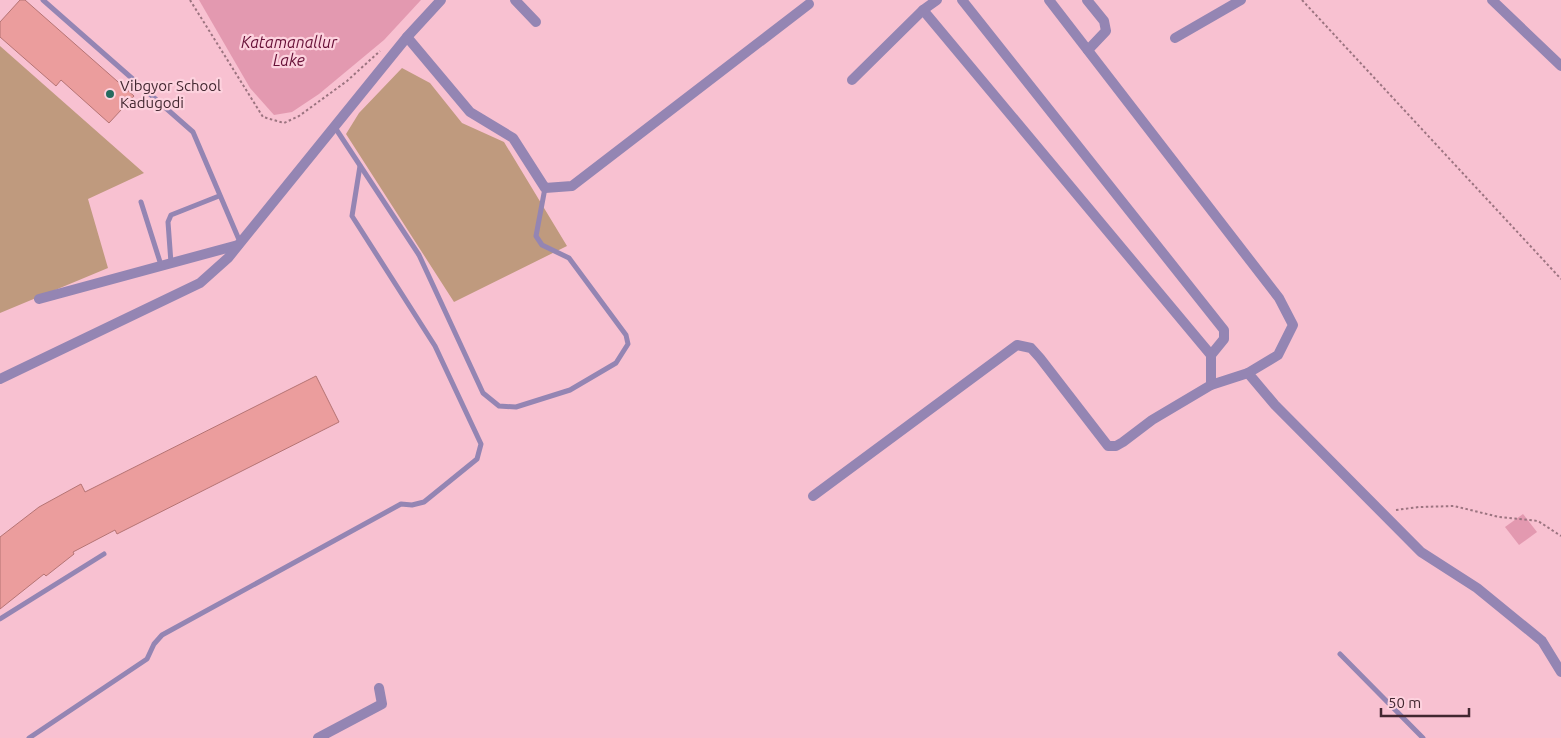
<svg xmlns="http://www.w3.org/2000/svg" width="1561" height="738" viewBox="0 0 1561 738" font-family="Ubuntu,sans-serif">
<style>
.green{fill:#bf9a7e}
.water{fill:#e399b0}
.building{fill:#eb9d9d;stroke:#b57474}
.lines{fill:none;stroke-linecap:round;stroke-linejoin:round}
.path{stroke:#9c7480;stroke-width:2;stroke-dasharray:2.5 2.5;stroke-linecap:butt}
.lane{stroke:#9485b3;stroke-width:5}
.street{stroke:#9485b3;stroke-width:10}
.poi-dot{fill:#256b5f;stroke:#fdd2de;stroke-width:2}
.labels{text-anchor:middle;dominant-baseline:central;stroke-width:4.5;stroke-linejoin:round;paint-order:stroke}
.poi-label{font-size:15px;fill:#422730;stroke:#fdd2de;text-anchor:start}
.water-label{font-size:16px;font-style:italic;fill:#671037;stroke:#fdd2de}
</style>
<rect width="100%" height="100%" fill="#f8c1d1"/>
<g class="green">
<polygon points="0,46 144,173 88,199 108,268 0,313"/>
<polygon points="402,68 430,83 462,123 504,142 567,246 454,302 346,134 359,113"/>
</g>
<g class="water">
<polygon points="199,0 421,0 384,40 319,94 292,112 274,115 250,88"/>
<polygon points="1523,514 1537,532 1519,545 1505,527"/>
</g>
<g class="building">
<polygon points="20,0 25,0 134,96 109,123 61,80 56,86 0,37 0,22"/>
<polygon points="316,376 339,422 117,534 115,530 73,552 74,554 46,576 44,574 0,609 0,537 39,507 81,484 85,492"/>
</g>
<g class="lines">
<g class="path">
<polyline points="190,0 263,117 284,123 299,116 347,81 380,51"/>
<polyline points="1302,0 1561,279"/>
<polyline points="1396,510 1419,507 1454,506 1499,517 1538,521 1561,536"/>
</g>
<g class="lane">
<polyline points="43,0 193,132 240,242"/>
<polyline points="334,126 419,255 483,393 499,406 516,407 570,390 616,363 628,344 626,335 569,258 542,245 536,236 545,188"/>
<polyline points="141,202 161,265"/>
<polyline points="171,263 168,222 171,215 219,196"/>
<polyline points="0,619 104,554"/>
<polyline points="1340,654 1423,738"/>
<polyline points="29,738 147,659 154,644 162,635 401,504 412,505 424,502 477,459 481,444 435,346 352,216 360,166"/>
</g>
<g class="street">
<polyline points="515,0 536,22"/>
<polyline points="962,0 1224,330 1224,339 1211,355 1211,385"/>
<polyline points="1049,0 1279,298 1293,325 1278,355 1248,373 1275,405 1421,552 1477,588 1542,641 1561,672"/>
<polyline points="1087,0 1104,21 1106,31 1088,50"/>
<polyline points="1492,0 1561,66"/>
<polyline points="923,10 1211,355"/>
<polyline points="407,37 470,112 513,138 545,188 572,186 809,4"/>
<polyline points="1175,38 1241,0"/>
<polyline points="852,80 923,10 937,0"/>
<polyline points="39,299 238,245"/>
<polyline points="0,379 200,283 228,258 407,37 441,0"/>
<polyline points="813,496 1017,345 1031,348 1040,358 1108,446 1116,446 1123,442 1152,420 1211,385 1248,373"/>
<polyline points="318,738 382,704 379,688"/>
</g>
</g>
<circle class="poi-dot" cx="110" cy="94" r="5"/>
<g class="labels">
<g class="poi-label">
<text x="120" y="85">Vibgyor School<tspan x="120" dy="17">Kadugodi</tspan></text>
</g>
<g class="water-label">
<text x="289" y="42">Katamanallur<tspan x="289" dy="18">Lake</tspan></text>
</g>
</g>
<path d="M1381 708v8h88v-8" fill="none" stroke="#422730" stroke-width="2.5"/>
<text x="1388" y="708" font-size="15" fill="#422730" stroke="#fdd2de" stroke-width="4" paint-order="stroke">50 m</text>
</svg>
